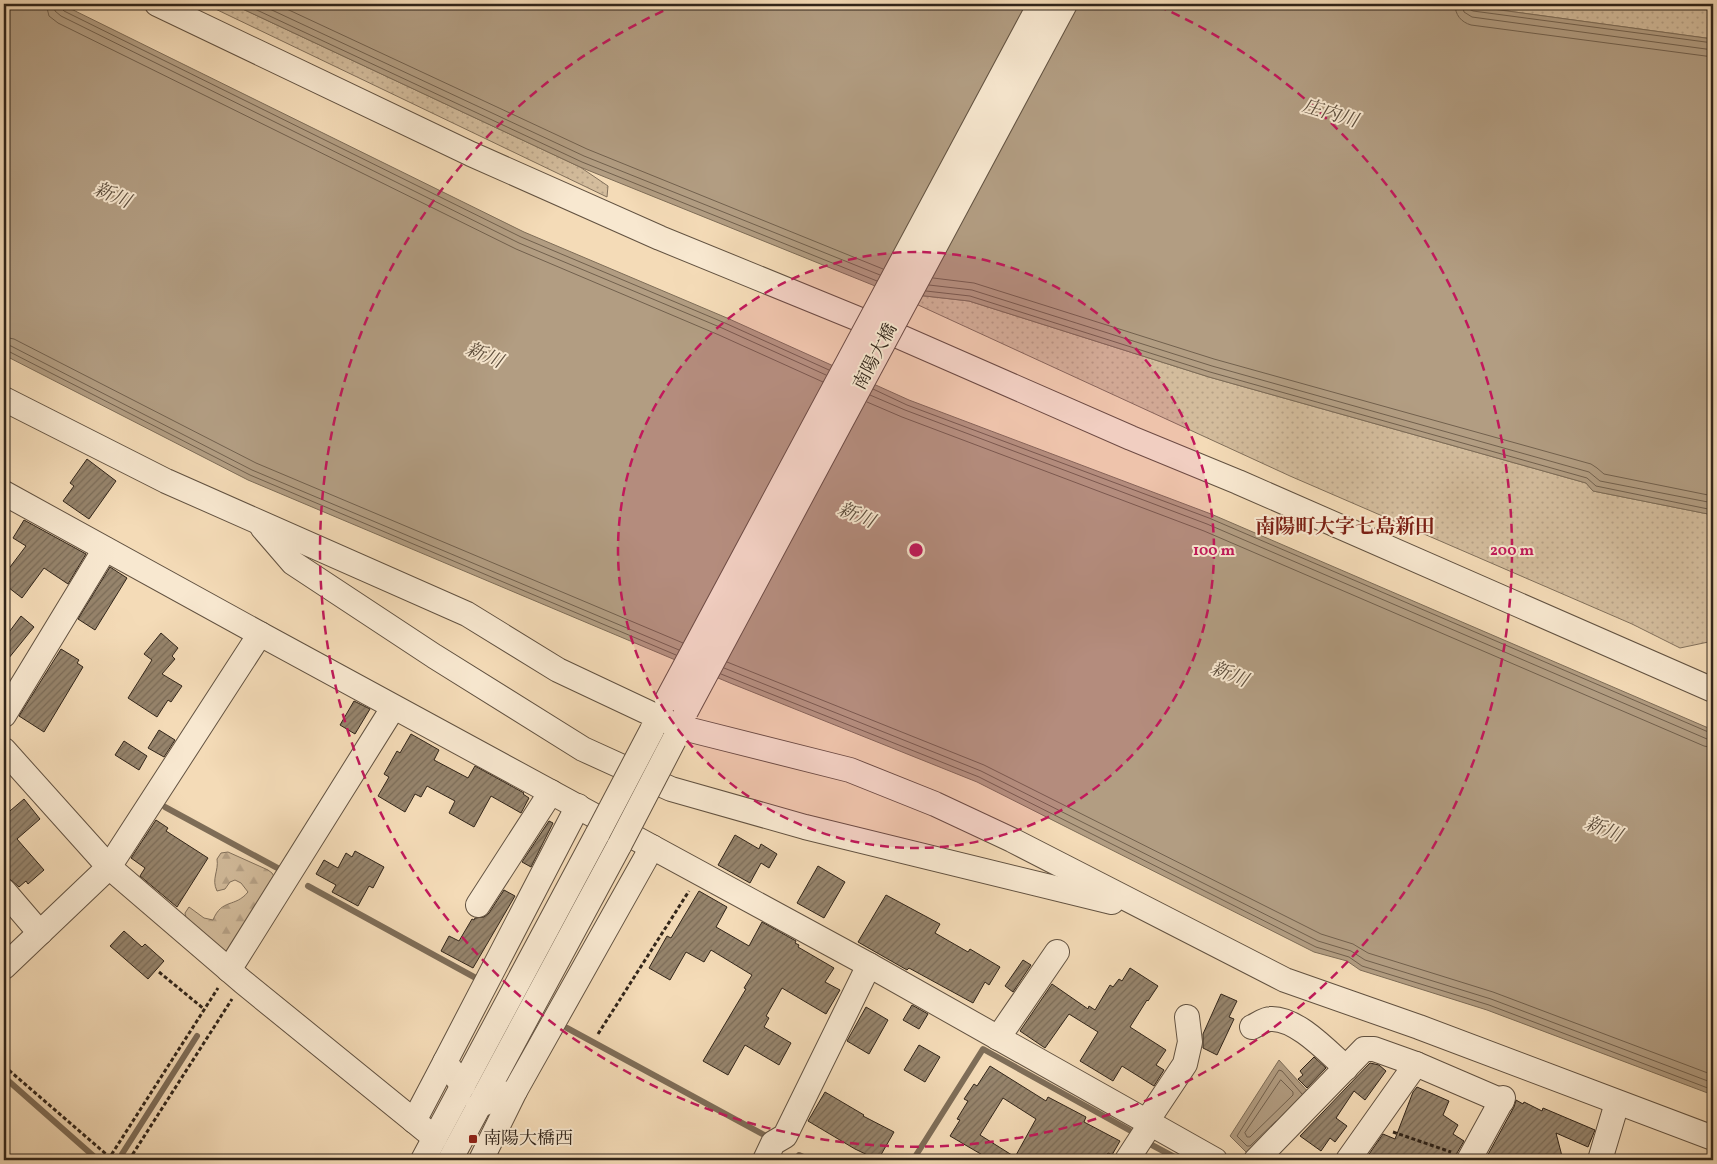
<svg xmlns="http://www.w3.org/2000/svg" width="1717" height="1164" viewBox="0 0 1717 1164" font-family="Vollkorn,'Noto Serif JP',serif">
<style>
.grass{fill:url(#grass-dots);stroke:#82705b}
.forest{fill:url(#forest-firs);stroke:#82705b}
.water{fill:#b29d82;stroke:#7e6d58}
.lines{fill:none;stroke-linecap:round;stroke-linejoin:round}
.shore{stroke:#72614e;stroke-width:1}
.stream{stroke:#7e6d58;stroke-width:6}
.building{fill:url(#building-hatch);stroke:#31251a;fill-rule:evenodd}
.minor-casing{stroke:#625241;stroke-width:26}
.path{stroke:#31251a;stroke-width:3;stroke-dasharray:4 2.5;stroke-linecap:butt}
.minor{stroke:#f8e8d0;stroke-width:24}
.minor-bridge-casing{stroke:#625241;stroke-width:26;stroke-linecap:butt}
.minor-bridge{stroke:#f8e8d0;stroke-width:24}
.ring{fill:none;stroke:#c2185b;stroke-width:2.5;stroke-dasharray:9 6}
.poi-dot{fill:#8f2418;stroke:#f8e8d0;stroke-width:2}
.labels{text-anchor:middle;dominant-baseline:central;stroke-width:4;stroke-linejoin:round;paint-order:stroke}
.street-label{font-size:18px;fill:#31251a;stroke:#f8e8d0}
.poi-label{font-size:18px;fill:#31251a;stroke:#f8e8d0;text-anchor:start}
.water-label{font-size:19px;font-style:italic;fill:#5e4f3e;stroke:#f8e8d0}
.quarter-label{font-size:20px;font-weight:bold;fill:#7a1f14;stroke:#f8e8d0}
.centre{fill:#c2185b;stroke:#f8e8d0;stroke-width:2.5}
.ring-label{font-size:15px;text-anchor:middle;font-weight:bold;fill:#c2185b;stroke:#f8e8d0;stroke-width:4;stroke-linejoin:round;paint-order:stroke}
</style>
<defs>
<pattern id="grass-dots" width="8" height="8" patternUnits="userSpaceOnUse" patternTransform="scale(1.25)"><rect width="8" height="8" fill="#d3bc9c"/><path d="M2 2h.1M6 6h.1" fill="none" stroke="#b6a186" stroke-width="1.8" stroke-linecap="round"/></pattern>
<pattern id="forest-firs" width="22" height="20" patternUnits="userSpaceOnUse" patternTransform="scale(1.25)"><rect width="22" height="20" fill="#d3bc9c"/><path d="M5 1l3.5 6h-7zM16 11l3.5 6h-7z" fill="#b6a186"/></pattern>
<pattern id="building-hatch" width="6" height="6" patternUnits="userSpaceOnUse" patternTransform="scale(1.25)"><rect width="6" height="6" fill="#96846c"/><path d="M-1 1l2-2M0 6l6-6M5 7l2-2" fill="none" stroke="#7b6c58"/></pattern>
</defs>
<rect width="100%" height="100%" fill="#f4dbb7"/>
<filter id="stains"><feTurbulence type="fractalNoise" baseFrequency=".004" numOctaves="4"/><feColorMatrix values="0 0 0 0 .2 0 0 0 0 .09 0 0 0 0 .02 0 0 0 .5 -.17"/></filter>
<radialGradient id="worn" r=".72"><stop offset=".6" stop-color="#630" stop-opacity="0"/><stop offset="1" stop-color="#630" stop-opacity=".3"/></radialGradient>
<g class="grass">
<polygon points="205,4 232,4 580,167 608,186 607,197"/>
<polygon points="1456,4 1713,4 1713,39"/>
<polygon points="890,292 969,301 1209,377 1586,483 1593,491 1713,515 1713,641 1680,648 1632,624 1290,476"/>
</g>
<path class="forest" d="M228 852 268 870 272 873 276 880 226 953 186 919 185 913 189 907 204 918 213 920C222 898 235 908 248 892L241 883 235 880 230 882 225 889 217 891C211 879 219 871 217 859L221 853Z"/>
<g class="water">
<polygon points="4,4 61,4 524,232 727,318 909,400 1211,514 1713,730 1713,1095 1487,1010 1360,970 1347,961 1314,952 977,782 730,683 248,480 4,355"/>
<polygon points="232,4 1456,4 1713,39 1713,515 1593,491 1586,483 1209,377 969,301 890,292 580,167"/>
<polygon points="1279,1060 1310,1094 1249,1155 1230,1136"/>
</g>
<g class="lines">
<g class="shore">
<polyline points="46,4 49,16 58,23 516,249 719,335 823,382"/>
<polyline points="54,4 55,11 61,16 519,243 722,328 826,375"/>
<polyline points="60,4 61,8 64,11 521,237 725,323 829,370"/>
<polyline points="244,4 582,162 877,281"/>
<polyline points="259,4 584,156 880,275"/>
<polyline points="276,4 587,149 883,269"/>
<path d="M1455 4C1455 15 1461 22 1471 25L1713 57"/>
<polyline points="1462,4 1464,12 1472,17 1713,50"/>
<polyline points="1468,4 1469,9 1473,11 1713,43"/>
<polyline points="933,278 974,283 1214,359 1591,464 1597,468 1604,474 1713,496"/>
<polyline points="929,285 972,290 1212,366 1589,472 1600,481 1713,503"/>
<polyline points="926,291 970,296 1210,372 1587,478 1596,486 1713,510"/>
<polyline points="4,337 14,339 256,463 683,643"/>
<polyline points="4,344 11,346 252,470 679,650"/>
<polyline points="4,351 8,351 250,475 676,655"/>
<polyline points="873,389 907,405 1209,518 1713,734"/>
<polyline points="870,395 905,410 1207,524 1707,739 1713,740"/>
<polyline points="867,402 902,417 1204,531 1704,746 1713,748"/>
<polyline points="727,662 984,765 1321,934 1353,944 1368,953 1493,992 1713,1075"/>
<polyline points="724,668 981,771 1318,941 1351,951 1365,960 1491,999 1713,1083"/>
<polyline points="721,674 979,777 1316,947 1349,957 1362,966 1489,1005 1713,1090"/>
<polygon points="1281,1080 1293,1092 1293,1095 1250,1137 1247,1137 1245,1133"/>
<polyline points="1276,1121 1250,1146 1247,1146 1237,1136 1279,1070 1282,1071 1302,1094"/>
</g>
<g class="stream">
<polyline points="165,807 283,871"/>
<polyline points="308,886 474,977"/>
<polyline points="567,1028 766,1136"/>
<polyline points="4,1077 98,1160"/>
<polyline points="1150,1144 1180,1160"/>
<polyline points="122,1154 197,1036"/>
<polyline points="799,1155 810,1160"/>
<polyline points="913,1160 983,1049 1129,1130"/>
</g>
</g>
<g class="building">
<polygon points="87,459 116,481 89,519 63,501 74,486 70,483"/>
<polygon points="24,520 86,554 68,584 44,568 22,598 4,584 4,575 26,546 13,538"/>
<polygon points="110,567 127,578 95,630 78,619"/>
<polygon points="21,616 34,627 4,664 4,639"/>
<polygon points="161,633 178,648 172,656 175,659 162,674 182,686 171,702 168,700 157,717 128,698 152,660 144,654"/>
<polygon points="61,649 79,660 77,663 83,667 44,732 19,716"/>
<polygon points="354,701 370,709 355,734 340,725"/>
<polygon points="159,730 175,740 164,757 148,748"/>
<polygon points="411,734 439,750 434,760 468,778 475,766 524,793 523,794 529,798 521,813 491,796 474,827 449,813 455,801 427,786 421,797 415,794 405,812 378,796 389,777 384,774 397,751 400,753"/>
<polygon points="124,741 147,756 139,770 115,755"/>
<polygon points="24,799 40,819 17,839 44,870 28,884 26,881 19,887 4,874 4,816"/>
<polygon points="156,820 168,828 166,831 208,858 177,907 140,876 145,868 131,858"/>
<polygon points="549,821 553,823 531,867 522,862"/>
<polygon points="735,835 759,849 761,844 777,854 769,868 761,863 750,883 718,865"/>
<polygon points="355,851 384,867 373,888 369,886 358,906 332,892 336,885 316,874 324,860 338,868 346,853 352,857"/>
<polygon points="818,866 845,882 824,918 797,903"/>
<polygon points="504,890 515,896 473,968 441,951 449,936 459,941 472,919 474,920 475,918 484,917 489,913"/>
<polygon points="699,891 727,907 716,927 749,946 762,922 796,941 795,943 799,945 798,947 834,968 825,982 840,990 826,1014 782,988 766,1016 769,1018 764,1027 791,1043 779,1065 745,1045 728,1075 703,1061 746,989 744,988 752,975 711,950 704,962 686,952 670,980 649,968 667,936 671,938"/>
<polygon points="886,895 940,924 935,933 968,952 970,949 1000,967 989,985 985,982 973,1003 909,968 907,970 858,942"/>
<polygon points="124,931 142,947 145,944 164,961 148,979 110,946"/>
<polygon points="1023,960 1031,965 1013,992 1005,986"/>
<polygon points="1130,968 1158,986 1148,1001 1147,1000 1130,1027 1166,1050 1156,1065 1164,1070 1154,1086 1122,1066 1113,1081 1080,1061 1098,1032 1069,1014 1045,1048 1020,1031 1052,984 1088,1009 1089,1006 1095,1010 1110,985 1113,987 1119,979 1122,981"/>
<polygon points="1221,994 1237,1001 1229,1017 1234,1019 1217,1055 1203,1048 1203,1034"/>
<polygon points="912,1005 928,1014 919,1029 903,1020"/>
<polygon points="866,1007 888,1020 869,1054 847,1041"/>
<polygon points="919,1045 940,1057 925,1082 904,1070"/>
<polygon points="1314,1057 1326,1068 1307,1088 1298,1079 1303,1075 1300,1071"/>
<polygon points="1370,1063 1379,1065 1386,1071 1365,1100 1354,1091 1336,1118 1347,1126 1335,1142 1330,1138 1321,1151 1300,1136"/>
<path d="M990 1066 1046 1101 1048 1097 1086 1117 1084 1122 1120 1141 1112 1155 1108 1153 1104 1160H991L950 1136 960 1120 957 1119 968 1101 964 1099 974 1084 977 1086ZM1003 1098 1036 1119 1015 1157 980 1135Z"/>
<polygon points="1417,1087 1449,1101 1443,1115 1458,1125 1453,1134 1464,1141 1457,1153 1455,1160 1365,1160 1383,1134 1395,1139 1413,1092"/>
<polygon points="825,1092 864,1115 863,1116 894,1132 878,1160 855,1149 808,1121"/>
<polygon points="1516,1100 1523,1104 1524,1102 1542,1111 1543,1108 1595,1130 1588,1147 1556,1133 1563,1160 1485,1160 1514,1107"/>
</g>
<g class="lines">
<defs>
<g id="minor">
<polyline points="157,4 471,154 660,238 873,325 1131,438 1238,482 1713,690"/>
<polyline points="4,399 166,481 467,614 558,670 679,727 850,770 935,804 1012,840 1285,980 1419,1027 1713,1138"/>
<polyline points="4,493 260,634 109,867 4,967"/>
<polyline points="262,527 293,563 434,656 583,749 671,789 805,827 1112,902"/>
<polyline points="260,634 869,965 1215,1160"/>
<polyline points="4,715 105,549"/>
<polyline points="4,750 109,867 243,982 435,1138"/>
<polyline points="4,891 40,933"/>
<polyline points="478,905 551,792"/>
<polyline points="229,970 393,708"/>
<path d="M1252 1027C1257 1025 1265 1019 1270 1019 1296 1017 1328 1052 1346 1068"/>
<polyline points="998,1038 1057,952"/>
<polyline points="1416,1064 1502,1101"/>
<polyline points="463,1086 445,1062 578,806"/>
<polyline points="478,1106 515,1091 652,847"/>
<polyline points="414,1121 445,1062"/>
<polyline points="1147,1121 1185,1064 1190,1042 1187,1017"/>
<polyline points="423,1160 598,833"/>
<polyline points="450,1160 620,844"/>
<polyline points="481,1160 515,1091"/>
<polyline points="765,1160 773,1143 785,1136 869,965"/>
<polyline points="1127,1160 1151,1123"/>
<polyline points="1256,1160 1364,1049 1374,1049 1416,1064 1348,1160"/>
<polyline points="1469,1160 1503,1098"/>
<polyline points="1600,1160 1617,1103"/>
</g>
</defs>
<use href="#minor" class="minor-casing"/>
<g class="path">
<polyline points="159,972 204,1009"/>
<polyline points="598,1034 689,891"/>
<polyline points="4,1066 113,1160"/>
<polyline points="1393,1132 1451,1152"/>
<polyline points="108,1160 218,988"/>
<polyline points="129,1160 232,999"/>
</g>
<use href="#minor" class="minor"/>
<defs>
<g id="minor-bridge">
<polyline points="667,700 1040,4"/>
<polyline points="686,711 1065,4"/>
<polyline points="598,833 652,730"/>
<polyline points="620,844 674,740"/>
</g>
</defs>
<use href="#minor-bridge" class="minor-bridge-casing"/>
<use href="#minor-bridge" class="minor-bridge"/>
</g>
<circle cx="916" cy="550" r="298" fill="#c2185b" fill-opacity=".12"/>
<g class="ring">
<circle cx="916" cy="550" r="298"/>
<path d="M1158 6A596 596 0 1 1 674 6"/>
</g>
<rect class="poi-dot" x="468" y="1134" width="10" height="10" rx="2.5"/>
<g class="labels">
<g class="street-label">
<text transform="translate(876 357) rotate(-62)">南陽大橋</text>
</g>
<g class="poi-label">
<text x="483" y="1139">南陽大橋西</text>
</g>
<g class="water-label">
<text transform="translate(1330 114) rotate(17)">庄内川</text>
<text transform="translate(112 196) rotate(23)">新川</text>
<text transform="translate(484 356) rotate(23)">新川</text>
<text transform="translate(856 516) rotate(23)">新川</text>
<text transform="translate(1229 675) rotate(22)">新川</text>
<text transform="translate(1603 830) rotate(22)">新川</text>
</g>
<g class="quarter-label">
<text x="1345" y="528">南陽町大字七島新田</text>
</g>
</g>
<circle cx="916" cy="550" r="8" class="centre"/>
<g class="ring-label">
<text x="1214" y="555">100 m</text>
<text x="1512" y="555">200 m</text>
</g>
<rect width="1717" height="1164" fill="none" stroke="#f4dbb7" stroke-width="20"/>
<rect x="5" y="5" width="1707" height="1154" fill="none" stroke="#31251a" stroke-width="2.5"/>
<rect x="10" y="10" width="1697" height="1144" fill="none" stroke="#31251a"/>
<rect width="100%" height="100%" filter="url(#stains)"/>
<rect width="100%" height="100%" fill="url(#worn)"/>
</svg>
